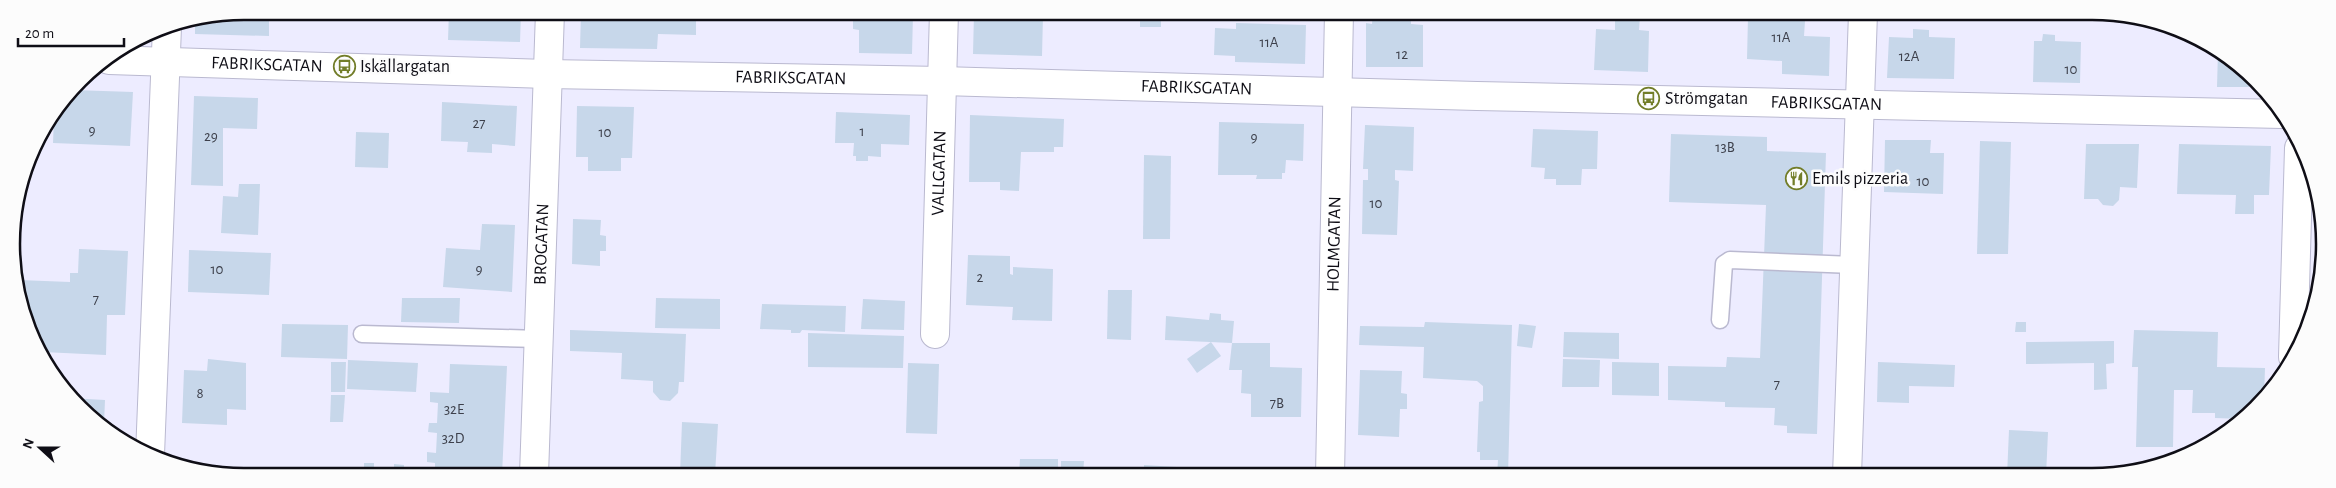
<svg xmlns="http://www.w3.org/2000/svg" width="2336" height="488" viewBox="0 0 2336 488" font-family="'Alegreya Sans',sans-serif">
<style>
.building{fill:#c7d7ea}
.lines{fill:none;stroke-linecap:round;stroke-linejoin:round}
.lane-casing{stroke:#bab9d0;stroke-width:19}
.street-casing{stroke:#bab9d0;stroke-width:30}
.lane{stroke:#fff;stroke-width:16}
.street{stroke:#fff;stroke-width:28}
.labels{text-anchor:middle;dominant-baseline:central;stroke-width:5;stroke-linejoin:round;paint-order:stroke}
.number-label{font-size:15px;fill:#3d404b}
.street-label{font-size:18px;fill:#0f0e16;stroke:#fcfcfc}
.poi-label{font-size:18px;fill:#0f0e16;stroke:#fcfcfc;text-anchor:start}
.rim{fill:none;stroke:#0f0e16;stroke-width:2.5}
</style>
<rect width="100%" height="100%" fill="#edecff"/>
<g class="building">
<polygon points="244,11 269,11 269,36 195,34 195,21"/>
<polygon points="449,11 521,12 520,42 448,40"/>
<polygon points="581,12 676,12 676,15 696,15 696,35 658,34 657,49 580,48"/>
<rect x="754" y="12" width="24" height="8"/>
<polygon points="853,12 913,14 912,54 859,53 859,30 853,29"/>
<polygon points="1000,12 1045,12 1043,15 1042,56 973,54 974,13 1000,14"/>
<rect x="1140" y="12" width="21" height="15"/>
<polygon points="1373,12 1411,12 1411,24 1423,25 1423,67 1366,67 1366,23 1372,24"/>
<polygon points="1609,13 1649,13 1649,17 1640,17 1639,30 1649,31 1648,72 1594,70 1596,29 1615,30 1615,17 1609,16"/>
<polygon points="1748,17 1805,21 1804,36 1830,37 1829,76 1782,74 1782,61 1747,59"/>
<polygon points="1236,23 1306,25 1305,64 1235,62 1235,56 1214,55 1215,28 1236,29"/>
<polygon points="1913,29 1929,30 1929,37 1955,38 1954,79 1887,78 1889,37 1913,38"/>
<polygon points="2043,34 2055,35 2055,41 2081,42 2080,83 2033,82 2034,41 2042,41"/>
<polygon points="2218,51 2260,87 2217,87"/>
<polygon points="73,90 133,92 130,146 53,143 54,118"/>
<polygon points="194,96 258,98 257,129 223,128 223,186 191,185"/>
<polygon points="442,102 517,106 515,146 492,144 492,153 467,152 468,142 441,141"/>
<polygon points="577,106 634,107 632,158 621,158 621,171 588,171 588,157 576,157"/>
<polygon points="836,112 910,115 909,145 881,144 881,157 868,156 868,161 856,161 856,156 853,156 854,143 835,143"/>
<polygon points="970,115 1064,119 1063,147 1054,147 1054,152 1021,152 1019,191 1000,190 1000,182 969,182"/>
<polygon points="1219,122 1304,124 1303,161 1286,160 1285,173 1282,173 1282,179 1256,179 1257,175 1218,175"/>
<polygon points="1365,125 1414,127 1413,171 1395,170 1395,180 1399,181 1397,235 1362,234 1363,180 1368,180 1368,169 1363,169"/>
<polygon points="1533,129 1598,131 1597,169 1582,169 1581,185 1556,185 1556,179 1544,179 1545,168 1531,167"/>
<polygon points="356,132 389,133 388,168 355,167"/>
<polygon points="1671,134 1767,137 1767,151 1826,153 1817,434 1787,433 1787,426 1774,425 1775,408 1725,407 1725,402 1668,400 1668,366 1726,367 1727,357 1760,358 1766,205 1669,202"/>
<polygon points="1885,140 1931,140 1930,153 1944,153 1943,194 1884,192"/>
<polygon points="1980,141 2011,142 2008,254 1977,254"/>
<polygon points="2086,144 2139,144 2137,188 2120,187 2119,200 2113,206 2103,205 2098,199 2084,199"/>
<polygon points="2179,144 2271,146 2269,195 2254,195 2254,214 2235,214 2236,195 2177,194"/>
<polygon points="1144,155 1171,156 1170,239 1143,239"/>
<polygon points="239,184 260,184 258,235 221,233 223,196 238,197"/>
<polygon points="573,219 601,220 600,235 606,236 606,251 600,251 600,266 572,264"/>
<polygon points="482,224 515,225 512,292 443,287 446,248 480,250"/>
<polygon points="79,249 128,251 125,315 107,315 106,355 43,352 24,319 19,280 70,282 70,273 78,273"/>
<polygon points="189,250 271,253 269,295 188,292"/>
<polygon points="968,255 1010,256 1010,274 1013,275 1013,267 1053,269 1052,321 1012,320 1013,307 966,305"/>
<polygon points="1108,290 1132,290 1131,340 1107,339"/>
<polygon points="402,298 460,298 459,323 401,322"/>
<polygon points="656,298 720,299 720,329 655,328"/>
<polygon points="863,299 905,301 904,330 861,329"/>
<polygon points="762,304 846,306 845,332 802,330 800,333 791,333 791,330 760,329"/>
<polygon points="1210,313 1221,314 1221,320 1234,321 1232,343 1165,340 1166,316 1209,320"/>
<polygon points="1425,322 1512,325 1508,476 1497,476 1498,460 1480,460 1480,452 1477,452 1479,402 1483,401 1483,386 1477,381 1423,378 1424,347 1359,345 1360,326 1424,327"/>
<polygon points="2016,322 2026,322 2026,332 2015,332"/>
<polygon points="282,324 348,325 347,359 281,357"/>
<polygon points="1519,324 1536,326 1532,348 1517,346"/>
<polygon points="570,330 686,334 684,382 679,382 678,393 670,401 660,400 653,392 653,381 621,379 622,353 570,351"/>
<polygon points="2134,330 2218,332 2217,367 2265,368 2264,398 2256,409 2242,419 2215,418 2215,413 2192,413 2193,390 2174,390 2173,447 2136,447 2138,367 2132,367"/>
<polygon points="1564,332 1619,333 1619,359 1563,357"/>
<polygon points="808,333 904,336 903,368 808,367"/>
<polygon points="2114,341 2114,363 2106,364 2107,389 2094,390 2094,363 2026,364 2026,342"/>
<polygon points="1211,342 1221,356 1197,373 1187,359"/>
<polygon points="1232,343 1270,343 1270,367 1302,368 1301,417 1251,417 1251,394 1241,393 1242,370 1229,370"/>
<polygon points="208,359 246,363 246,410 227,409 227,425 182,423 184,370 207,371"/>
<polygon points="1563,359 1600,360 1599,387 1562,387"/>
<polygon points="348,360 418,363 416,392 347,389"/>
<polygon points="331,362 346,362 345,392 331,392"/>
<polygon points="1612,362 1659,363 1659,396 1612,395"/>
<polygon points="1878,362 1955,365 1954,387 1909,386 1909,403 1877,402"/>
<polygon points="908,363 939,364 937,434 906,433"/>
<polygon points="450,364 507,366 502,475 435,475 435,463 427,462 427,452 436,453 437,433 428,432 429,423 437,423 438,403 430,402 430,392 449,393"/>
<polygon points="1360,370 1402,371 1401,393 1407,394 1407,409 1400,409 1399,437 1358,435"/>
<polygon points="331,395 345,395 343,422 330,422"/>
<polygon points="70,398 105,400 104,424"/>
<polygon points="682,422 718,424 715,475 680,475"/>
<polygon points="2009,430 2048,432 2046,476 2007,476"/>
<polygon points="1020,459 1058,459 1058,475 1019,475"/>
<polygon points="1061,461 1084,461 1083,475 1061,475"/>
<rect x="364" y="463" width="10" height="12"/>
<polygon points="394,464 404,465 404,475 394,475"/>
<polygon points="1144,465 1177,467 1176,476 1144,475"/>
<polygon points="1744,472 1785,473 1785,476 1744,476"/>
</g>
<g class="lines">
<defs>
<g id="lane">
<polyline points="1720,320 1724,264 1730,260 1853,265"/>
<polyline points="362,334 539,339"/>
</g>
<g id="street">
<path id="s1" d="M109 60 547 74 942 81 1477 96 2282 114"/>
<path id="s2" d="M935 334 944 12"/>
<polyline points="2293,357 2299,148"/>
<polyline points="150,455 167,27"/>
<path id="s3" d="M534 475 550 12"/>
<path id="s4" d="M1330 476 1339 12"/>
<polyline points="1847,476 1863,13"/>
</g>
</defs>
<use href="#lane" class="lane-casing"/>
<use href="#street" class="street-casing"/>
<use href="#lane" class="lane"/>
<use href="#street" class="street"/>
</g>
<defs>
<symbol id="bus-ring" viewBox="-11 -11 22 22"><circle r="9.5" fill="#fcfcfc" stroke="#727d29" stroke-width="1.5"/><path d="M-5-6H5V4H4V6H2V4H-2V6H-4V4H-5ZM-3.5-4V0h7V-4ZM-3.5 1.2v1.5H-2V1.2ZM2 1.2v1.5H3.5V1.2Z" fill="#727d29"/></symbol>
<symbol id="restaurant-ring" viewBox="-11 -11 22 22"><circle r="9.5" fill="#fcfcfc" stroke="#727d29" stroke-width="1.5"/><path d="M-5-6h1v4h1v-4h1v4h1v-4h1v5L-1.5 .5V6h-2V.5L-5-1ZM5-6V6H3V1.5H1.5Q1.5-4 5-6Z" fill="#727d29"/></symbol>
</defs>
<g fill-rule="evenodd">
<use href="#bus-ring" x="332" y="54" width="25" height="25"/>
<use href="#bus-ring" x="1636" y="86" width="25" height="25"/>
<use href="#restaurant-ring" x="1784" y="166" width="25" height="25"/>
</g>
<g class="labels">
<g class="number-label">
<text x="1781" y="37">11A</text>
<text x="1269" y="42">11A</text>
<text x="1402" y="54">12</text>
<text x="1909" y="56">12A</text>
<text x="2071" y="69">10</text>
<text x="479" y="123">27</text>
<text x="92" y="130">9</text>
<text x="862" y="131">1</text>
<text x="605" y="132">10</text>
<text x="211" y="136">29</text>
<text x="1254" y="137">9</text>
<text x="1725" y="147">13B</text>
<text x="1923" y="181">10</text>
<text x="1376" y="203">10</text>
<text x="217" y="269">10</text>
<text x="479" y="269">9</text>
<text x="980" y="277">2</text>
<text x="96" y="299">7</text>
<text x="1777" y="384">7</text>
<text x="200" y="393">8</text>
<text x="1277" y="403">7B</text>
<text x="454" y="409">32E</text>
<text x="453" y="438">32D</text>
</g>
<g class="street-label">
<text stroke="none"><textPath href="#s1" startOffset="158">FABRIKSGATAN</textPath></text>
<text stroke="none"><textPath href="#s1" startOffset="682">FABRIKSGATAN</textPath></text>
<text stroke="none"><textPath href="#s1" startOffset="1088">FABRIKSGATAN</textPath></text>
<text stroke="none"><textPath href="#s1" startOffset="1718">FABRIKSGATAN</textPath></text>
<text stroke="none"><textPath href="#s2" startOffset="161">VALLGATAN</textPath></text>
<text stroke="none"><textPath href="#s3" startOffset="231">BROGATAN</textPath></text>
<text stroke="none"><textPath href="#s4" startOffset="232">HOLMGATAN</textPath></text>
</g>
<g class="poi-label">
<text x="360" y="67">Iskällargatan</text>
<text x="1665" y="99">Strömgatan</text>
<text x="1812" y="179">Emils pizzeria</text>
</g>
</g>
<path d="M0 0H2336V488H0ZM244 20H2092A224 224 0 0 1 2316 244V244A224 224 0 0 1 2092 468H244A224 224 0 0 1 20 244V244A224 224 0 0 1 244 20Z" fill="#fcfcfc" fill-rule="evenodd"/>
<path class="rim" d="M244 20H2092A224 224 0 0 1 2316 244V244A224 224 0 0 1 2092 468H244A224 224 0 0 1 20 244V244A224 224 0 0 1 244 20Z"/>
<g transform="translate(40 448) rotate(291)" stroke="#fcfcfc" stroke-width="4" paint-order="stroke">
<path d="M0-4L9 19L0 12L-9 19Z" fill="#0f0e16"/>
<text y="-8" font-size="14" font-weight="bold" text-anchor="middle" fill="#0f0e16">N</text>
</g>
<path d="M18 38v8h106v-8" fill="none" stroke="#0f0e16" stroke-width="2.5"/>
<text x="25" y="38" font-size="15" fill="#0f0e16" stroke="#fcfcfc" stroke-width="4" paint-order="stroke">20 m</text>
</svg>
